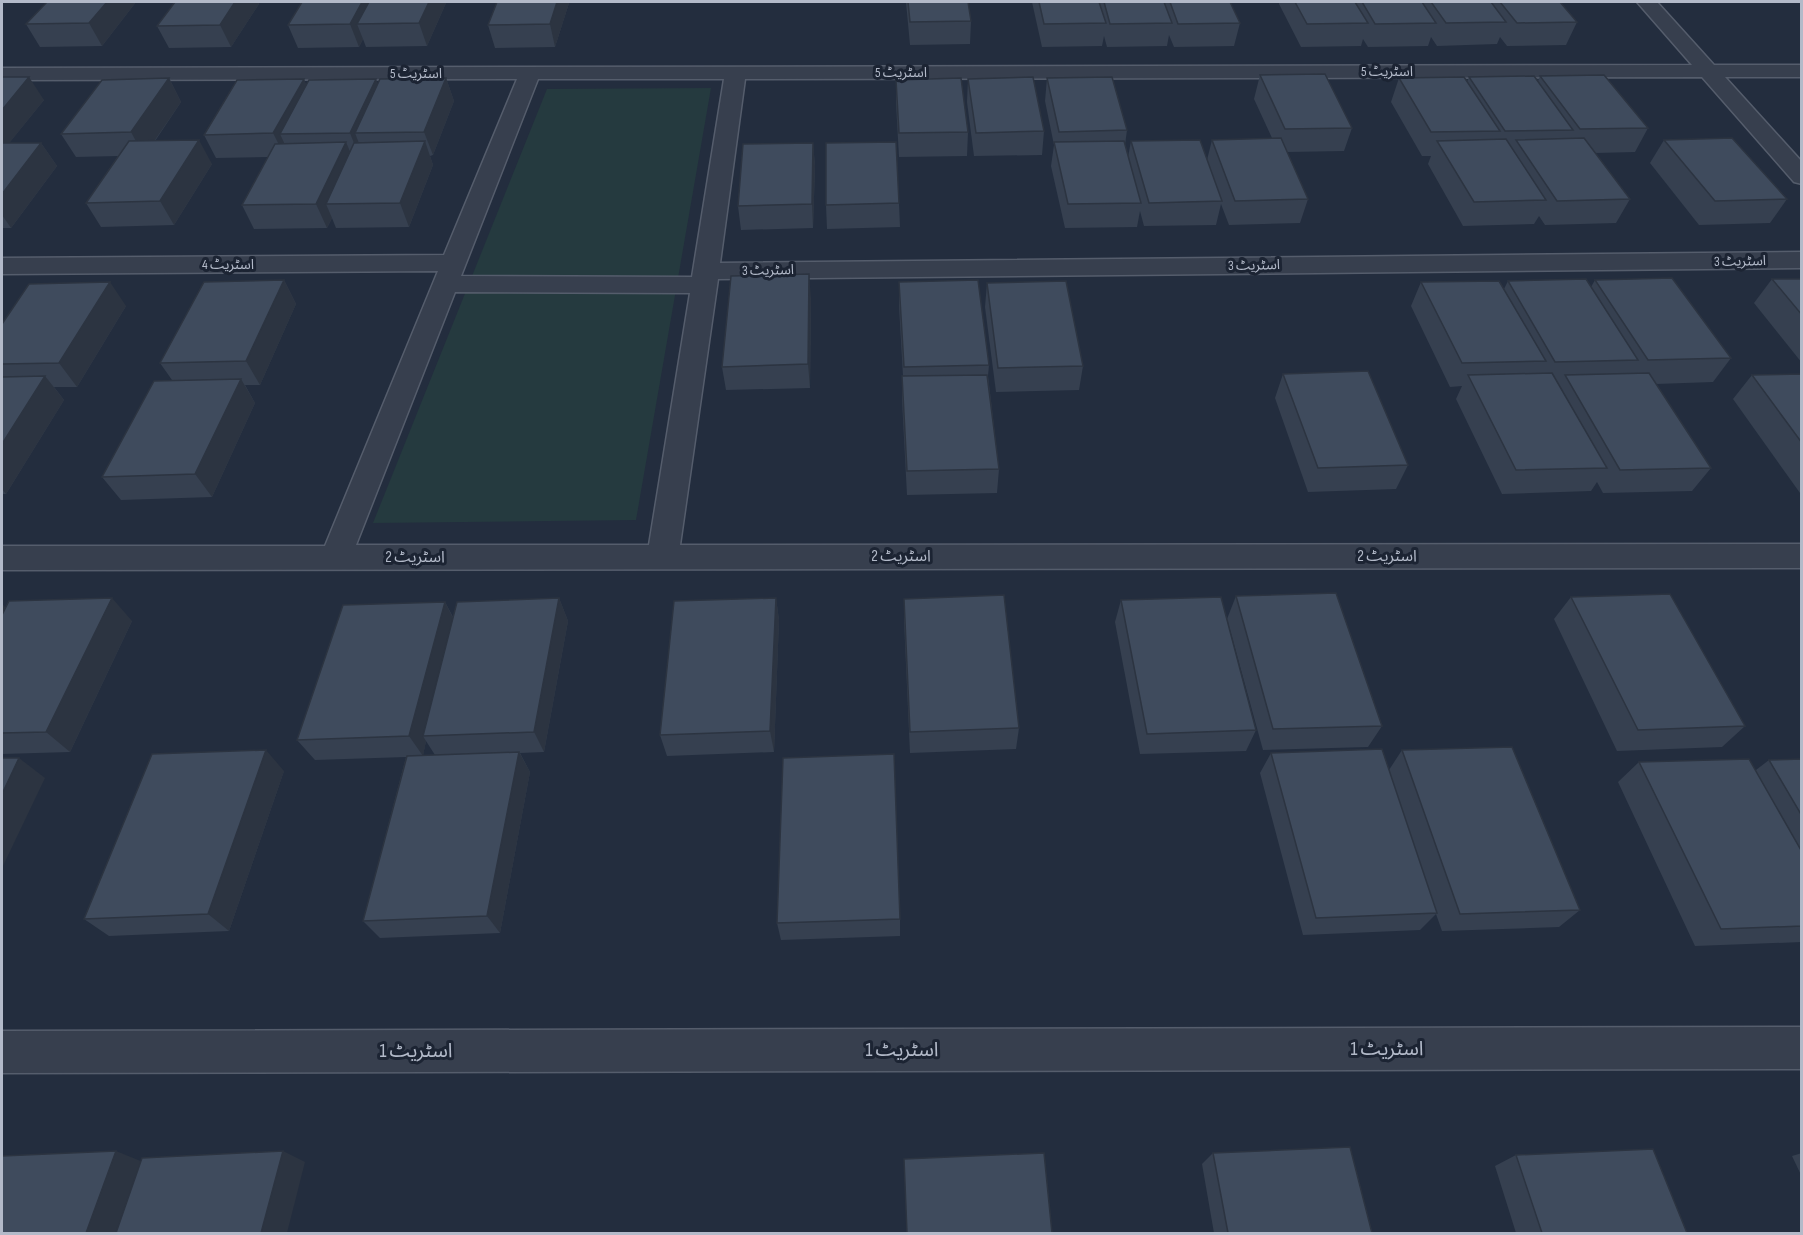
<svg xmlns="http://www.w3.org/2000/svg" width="1803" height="1235" viewBox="0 0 1803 1235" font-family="'Sofia Sans Condensed','Noto Sans Arabic',sans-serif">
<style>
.green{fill:#253a3f}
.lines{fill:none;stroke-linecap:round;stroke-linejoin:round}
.street-casing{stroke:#555d6c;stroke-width:3}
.street{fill:#373f4e;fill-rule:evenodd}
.wall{fill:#364050;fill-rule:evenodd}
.shaded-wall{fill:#2c3441}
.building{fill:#3f4b5d;stroke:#2c3441;stroke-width:1.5}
.labels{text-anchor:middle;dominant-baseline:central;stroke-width:6;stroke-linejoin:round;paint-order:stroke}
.far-street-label{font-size:14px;fill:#b3bac9;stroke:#1c2433}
.street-label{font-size:16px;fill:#b3bac9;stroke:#1c2433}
.near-street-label{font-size:20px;fill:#b3bac9;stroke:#1c2433}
</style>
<rect width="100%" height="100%" fill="#232d3e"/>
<polygon class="green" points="711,88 636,520 373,523 547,89"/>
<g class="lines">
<defs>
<g id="street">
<path d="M1637 2H1657L1714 65H1802V77H1725L1802 162V184L1794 182 1702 77 745 79 720 263 1802 252V268L718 279 680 545 1802 544V568L2 570V546H325L438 271 2 274V258L444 255 517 79 2 80V68L1692 65ZM538 79H724L692 277 461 276ZM455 292 690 293 649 545H356Z"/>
<polygon points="1802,1027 1802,1069 2,1073 2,1031"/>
</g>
</defs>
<use href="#street" class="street-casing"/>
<use href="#street" class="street"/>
</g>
<g class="wall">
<polygon points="136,2 102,46 40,47 26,24"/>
<polygon points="175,2 258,2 259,4 231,47 169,48 157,26"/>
<polygon points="302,2 446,2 446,3 427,46 366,47 363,39 359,47 298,48 288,25"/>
<polygon points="497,2 569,2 569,3 555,47 495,48 488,25"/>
<polygon points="906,2 968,2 971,21 970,44 910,45"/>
<polygon points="1032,2 1230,2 1240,23 1234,46 1174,47 1169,35 1167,46 1107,47 1104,36 1102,46 1042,47"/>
<polygon points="1279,2 1560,2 1577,22 1566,45 1507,46 1500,37 1497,44 1437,46 1431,37 1428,46 1368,47 1363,39 1361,46 1301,47 1279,4"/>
<polygon points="1260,75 1352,128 1344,151 1287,152 1308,199 1300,223 1229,225 1221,204 1216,225 1144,226 1140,211 1137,227 1065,228 1051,166 1054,145 1045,101 1047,78 1127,130 1125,145 1128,157 1131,141 1207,160 1212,140 1272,138 1254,99"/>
<polygon points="1540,76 1648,128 1635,152 1595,153 1630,199 1616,223 1545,225 1539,216 1534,224 1463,226 1428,164 1431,156 1422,156 1391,102 1399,78 1467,82 1469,77 1538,81"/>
<polygon points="2,77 44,100 9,143 41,143 57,166 11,228 2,228"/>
<polygon points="169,78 181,102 155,141 212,164 174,225 101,227 86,203 118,156 76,157 61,134"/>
<polygon points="446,78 454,101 433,155 430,156 433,165 409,227 336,228 332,218 327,228 254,229 242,205 268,157 216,158 204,135 304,79 306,86 378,84"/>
<polygon points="968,79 1044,131 1042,155 974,156 967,102"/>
<polygon points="896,80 968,132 967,156 899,157 896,103"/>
<polygon points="1664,140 1787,199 1770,223 1699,225 1650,163"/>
<polygon points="813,143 815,166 813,228 741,230 738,206"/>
<polygon points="899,203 900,227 827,229 826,205"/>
<polygon points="1772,279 1802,279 1802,363 1754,303"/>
<polygon points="284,280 296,304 260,385 245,385 255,403 212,497 121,500 102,477 172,380 160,363"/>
<polygon points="1595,280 1731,358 1713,382 1656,384 1711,468 1692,491 1603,493 1597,482 1591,491 1502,494 1456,399 1462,386 1450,387 1411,306 1421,282 1504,289 1508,281 1591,287"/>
<polygon points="899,282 989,365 988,376 999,469 997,493 907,495 902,400 902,376 903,376 899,306"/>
<polygon points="987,283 1083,366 1079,390 996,392 985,307"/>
<polygon points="811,298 810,388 726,390 722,367"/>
<polygon points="126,306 77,387 54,387 64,400 6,494 2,494 2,324"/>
<polygon points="1283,374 1408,465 1396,489 1308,492 1275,398"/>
<polygon points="1802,374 1802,493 1800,493 1733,399 1752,375"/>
<polygon points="1236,596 1382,726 1368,747 1263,750 1227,619"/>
<polygon points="1571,597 1745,726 1722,747 1617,751 1554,619"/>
<path d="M559 598 568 621 544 752 520 753 530 772 500 933 380 938 363 921 406 757 315 760 297 740 445 602 453 617ZM426 741 435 755H423Z"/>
<polygon points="776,598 779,620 774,752 667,756 660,735"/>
<polygon points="904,599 1019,728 1016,749 910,753 904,621"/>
<polygon points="1121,600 1256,730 1246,751 1140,754 1115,622"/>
<polygon points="2,604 5,608 132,621 70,752 2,754"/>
<polygon points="1402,750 1580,910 1559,927 1442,931 1436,914 1420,930 1303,935 1260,773 1271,753 1389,770"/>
<polygon points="1802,759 1802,942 1695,946 1618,782 1639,762 1756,770 1769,760"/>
<polygon points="284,771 229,931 109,936 84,919"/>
<polygon points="900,919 900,936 781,940 777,923"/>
<polygon points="1213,1153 1372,1233 1214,1233 1202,1164"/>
<polygon points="1802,1153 1802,1177 1792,1156"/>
<polygon points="1516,1155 1687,1233 1516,1233 1495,1166"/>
</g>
<g class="shaded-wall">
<polygon points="107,2 136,2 102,46 89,23"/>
<polygon points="235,2 258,2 259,4 231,47 220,25"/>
<polygon points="362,2 381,2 357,24 363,39 359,47 350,24"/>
<polygon points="429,2 446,2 446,3 427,46 419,23"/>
<polygon points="557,2 569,2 569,3 555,47 550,24"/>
<polygon points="29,77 44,100 2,152 2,110"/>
<polygon points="169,78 181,102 144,156 131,132"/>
<polygon points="446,78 454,101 433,155 424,132"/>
<polygon points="304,79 314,103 280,134 288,151 285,157 273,133"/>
<polygon points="376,79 385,102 355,133 362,151 359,156 350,133"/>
<polygon points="199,140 212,164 174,225 160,201"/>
<polygon points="425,141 433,165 409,227 400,203"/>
<polygon points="346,142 356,166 326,204 332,218 327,228 316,204"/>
<polygon points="41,143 57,166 11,228 2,215 2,194"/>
<polygon points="813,143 815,166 813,228 812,204"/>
<polygon points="809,274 811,298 810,388 808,364"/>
<polygon points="284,280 296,304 260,385 246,361"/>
<polygon points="110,282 126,306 77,387 59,363"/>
<polygon points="45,376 64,400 6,494 2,489 2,444"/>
<polygon points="241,379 255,403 212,497 195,474"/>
<polygon points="112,598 132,621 70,752 46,732"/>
<polygon points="559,598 568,621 544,752 534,732"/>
<polygon points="776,598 779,620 774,752 770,731"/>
<polygon points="445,602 456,624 423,736 426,741 423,756 409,736"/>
<polygon points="2,604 20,622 2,657"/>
<polygon points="266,750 284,771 229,931 208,914"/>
<polygon points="519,752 530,772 500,933 487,916"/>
<polygon points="19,758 45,778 2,868 2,794"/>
<polygon points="116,1151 143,1162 119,1233 86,1233"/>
<polygon points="283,1151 305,1162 287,1233 261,1233"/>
</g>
<g class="building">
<polygon points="47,2 107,2 89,23 26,24"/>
<polygon points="175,2 235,2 220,25 157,26"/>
<polygon points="302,2 362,2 350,24 288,25"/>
<polygon points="369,2 429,2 419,23 357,24"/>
<polygon points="497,2 557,2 550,24 488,25"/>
<polygon points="908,2 968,2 971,21 910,22"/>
<polygon points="1039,2 1099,2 1106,23 1044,24"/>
<polygon points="1104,2 1164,2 1172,23 1110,24"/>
<polygon points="1170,2 1230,2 1240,23 1178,24"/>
<polygon points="1295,2 1355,2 1368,23 1307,24"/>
<polygon points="1362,2 1422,2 1436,23 1375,24"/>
<polygon points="1431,2 1491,2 1506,22 1446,23"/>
<polygon points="1500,2 1560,2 1577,22 1517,23"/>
<polygon points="1325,74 1352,128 1285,129 1260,75"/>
<polygon points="1604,75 1648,128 1580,129 1540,76"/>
<polygon points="1534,76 1573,130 1505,131 1469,77"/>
<polygon points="2,77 29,77 2,110"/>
<polygon points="1033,77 1044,131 976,133 968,79"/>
<polygon points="1112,77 1127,130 1059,132 1047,78"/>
<polygon points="1464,77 1500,131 1431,132 1399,78"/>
<polygon points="169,78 131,132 61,134 102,80"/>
<polygon points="446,78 424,132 355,133 380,79"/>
<polygon points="961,78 968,132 899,133 896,80"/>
<polygon points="304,79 273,133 204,135 237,80"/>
<polygon points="376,79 350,133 280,134 309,80"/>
<polygon points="1281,138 1308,199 1235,201 1212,140"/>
<polygon points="1584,138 1630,199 1557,201 1516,140"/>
<polygon points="1732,138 1787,199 1715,201 1664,140"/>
<polygon points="1506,139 1546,200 1474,202 1437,141"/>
<polygon points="199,140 160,201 86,203 129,141"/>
<polygon points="1200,140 1222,201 1149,203 1131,141"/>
<polygon points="425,141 400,203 326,204 354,143"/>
<polygon points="1124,141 1141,203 1068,204 1054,142"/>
<polygon points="346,142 316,204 242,205 275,144"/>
<polygon points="896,142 899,203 826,205 826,143"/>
<polygon points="2,143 41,143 2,194"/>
<polygon points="813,143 812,204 738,206 743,144"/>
<polygon points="809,274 808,364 722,367 731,276"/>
<polygon points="1672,278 1731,358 1648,360 1595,280"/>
<polygon points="1586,279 1638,360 1555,362 1508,281"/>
<polygon points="1772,279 1802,279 1802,315"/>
<polygon points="284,280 246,361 160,363 204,282"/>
<polygon points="978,280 989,365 904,367 899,282"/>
<polygon points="1066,281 1083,366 998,368 987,283"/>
<polygon points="1499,281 1546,361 1462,363 1421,282"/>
<polygon points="110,282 59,363 2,364 2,324 29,284"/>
<polygon points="1368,371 1408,465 1318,468 1283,374"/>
<polygon points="1552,373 1607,468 1516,470 1468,375"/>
<polygon points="1649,373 1711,468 1620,470 1565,375"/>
<polygon points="1802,374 1802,443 1752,375"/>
<polygon points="987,375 999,469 907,471 902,376"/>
<polygon points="45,376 2,444 2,377"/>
<polygon points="241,379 195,474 102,477 154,381"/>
<polygon points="1336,593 1382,726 1273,729 1236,596"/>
<polygon points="1670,594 1745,726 1638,730 1571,597"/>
<polygon points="1004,595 1019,728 910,732 904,599"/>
<polygon points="1221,597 1256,730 1147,734 1121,600"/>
<polygon points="112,598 46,732 2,733 2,615 9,601"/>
<polygon points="559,598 534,732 423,736 457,602"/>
<polygon points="776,598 770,731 660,735 674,601"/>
<polygon points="445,602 409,736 297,740 343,605"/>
<polygon points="1512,747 1580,910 1460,914 1402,750"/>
<polygon points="1382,749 1437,913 1316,918 1271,753"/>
<polygon points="266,750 208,914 84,919 152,754"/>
<polygon points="519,752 487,916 363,921 407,756"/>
<polygon points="894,754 900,919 777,923 783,758"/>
<polygon points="2,758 19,758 2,794"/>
<polygon points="1749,759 1802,852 1802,926 1721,929 1639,762"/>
<polygon points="1802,759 1802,816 1769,760"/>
<polygon points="1350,1147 1372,1233 1228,1233 1213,1153"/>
<polygon points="1653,1149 1687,1233 1542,1233 1516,1155"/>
<polygon points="116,1151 86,1233 2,1233 2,1156"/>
<polygon points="283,1151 261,1233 116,1233 142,1158"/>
<polygon points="1044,1153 1052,1233 907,1233 904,1159"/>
</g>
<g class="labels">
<g class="far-street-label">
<text x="1387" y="71">اسٹریٹ 5</text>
<text x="901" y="72">اسٹریٹ 5</text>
<text x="416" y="73">اسٹریٹ 5</text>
<text transform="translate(1740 261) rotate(-1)">اسٹریٹ 3</text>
<text x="228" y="264">اسٹریٹ 4</text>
<text transform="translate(1254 265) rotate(-1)">اسٹریٹ 3</text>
<text transform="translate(768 270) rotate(-1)">اسٹریٹ 3</text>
</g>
<g class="street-label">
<text x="901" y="556">اسٹریٹ 2</text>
<text x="1387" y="556">اسٹریٹ 2</text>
<text x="415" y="557">اسٹریٹ 2</text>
</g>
<g class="near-street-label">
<text x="1387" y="1049">اسٹریٹ 1</text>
<text x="902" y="1050">اسٹریٹ 1</text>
<text x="416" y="1051">اسٹریٹ 1</text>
</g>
</g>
<rect width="1803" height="1235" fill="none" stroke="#b3bac9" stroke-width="6"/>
</svg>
